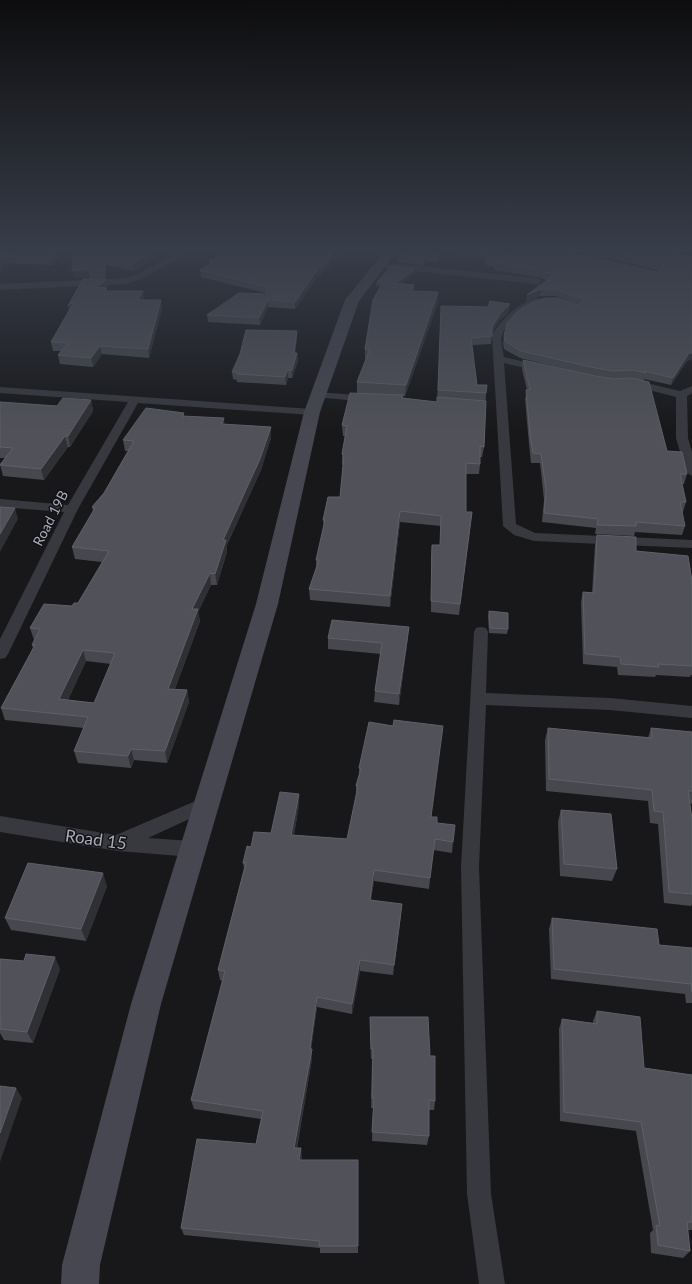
<svg xmlns="http://www.w3.org/2000/svg" width="692" height="1284" viewBox="0 0 692 1284" font-family="Lato,sans-serif">
<style>
.lines{fill:none;stroke-linecap:round;stroke-linejoin:round}
.street{fill:#38393f;fill-rule:evenodd}
.secondary{fill:#464750;fill-rule:evenodd}
.wall{fill:#46484d;fill-rule:evenodd}
.shaded-wall{fill:#2f3034}
.building{fill:#515259;stroke:#5f6068;fill-rule:evenodd}
.labels{text-anchor:middle;dominant-baseline:central;stroke-width:3;stroke-linejoin:round;paint-order:stroke}
.street-label{font-size:14px;fill:#a9acbb;stroke:#131315}
.near-street-label{font-size:17px;fill:#a9acbb;stroke:#131315}
</style>
<rect width="100%" height="100%" fill="#18181a"/>
<g class="lines">
<g class="street">
<polygon points="178,252 188,252 146,277 127,284 0,290 0,284 126,278 140,273"/>
<polygon points="378,262 537,278 542,281 537,284 375,267 374,265"/>
<path d="M538 298 543 301 541 303C528 310 507 319 502 335 500 341 503 351 504 357L546 367 547 369 542 372 504 363 516 524 535 533 692 540V548L534 541 514 535 503 526 492 335C502 318 518 303 538 298Z"/>
<polygon points="630,379 680,391 692,386 692,393 687,396 688,438 692,452 692,476 686,472 676,438 676,397 626,384 625,382"/>
<polygon points="0,387 312,409 318,412 312,415 138,403 78,509 8,654 5,658 0,659 0,639 64,512 0,507 0,499 68,505 128,402 0,393"/>
<polygon points="318,392 370,396 375,399 370,402 314,397 313,395"/>
<polygon points="481,627 486,628 488,632 486,693 610,698 692,706 692,718 610,710 486,705 479,867 491,1194 505,1284 479,1284 467,1194 461,867 474,632 476,628"/>
<polygon points="205,797 211,799 214,804 211,809 148,838 192,841 199,843 201,849 199,855 192,857 118,851 0,832 0,816 116,835"/>
</g>
<polygon class="secondary" points="384,252 396,252 359,301 320,412 278,604 161,1004 100,1265 99,1284 61,1284 62,1265 131,1004 256,604 304,412 345,300"/>
</g>
<g class="wall">
<polygon points="0,252 63,252 52,265 4,263 0,273"/>
<polygon points="73,252 157,252 157,256 134,271 106,265 106,277 90,278 90,276 74,278 72,271"/>
<polygon points="447,252 436,262 427,261 423,265 398,262 398,256"/>
<polygon points="453,252 554,252 658,272 659,271 657,270 579,252 575,252 670,252 692,257 692,359 687,361 671,385 644,379 644,381 667,451 687,474 684,484 682,484 686,502 683,512 682,512 685,526 682,535 635,532 634,536 595,534 596,528 542,522 544,500 540,463 531,463 529,444 525,399 527,390 522,369 523,360 585,374 520,358 504,349 503,343 504,336 578,305 556,296 540,296 526,302 527,295 547,280 537,277 494,270 495,267 485,265 486,259"/>
<polygon points="209,261 331,262 331,264 315,280 295,309 268,307 260,325 208,322 207,315 266,294 266,293 201,277 200,270 210,264"/>
<polygon points="415,269 415,273 401,284 414,285 413,291 438,292 438,302 405,396 403,396 403,398 437,402 441,314 509,311 499,321 492,333 491,344 472,345 477,385 486,393 484,447 482,457 480,457 480,464 479,474 466,474 466,512 472,512 459,615 431,612 431,556 432,545 440,545 441,526 400,522 390,607 310,600 309,589 316,569 316,560 324,528 323,520 340,497 343,465 342,465 342,454 345,436 343,436 342,425 371,394 357,393 357,382 366,359 365,359 365,349 380,286 376,286 377,282"/>
<polygon points="107,286 106,291 144,300 162,308 149,358 102,354 93,367 60,364 58,355 61,351 53,351 51,342 69,311 68,306"/>
<polygon points="297,331 297,339 295,353 297,353 298,361 292,378 288,378 286,385 237,382 237,380 233,379 232,372"/>
<polygon points="91,400 93,411 70,447 68,447 44,480 3,476 0,464 5,458 0,458 0,402 57,406"/>
<path d="M184 413V416L224 424 271 438 261 470 227 545V552L217 585H211L198 612 200 621 175 689 187 690 189 702 167 763 134 760 131 768 78 763 74 751 84 728 5 720 1 708 33 648 32 645 34 640 30 628 78 603 102 562 75 559 72 547 93 511 92 507 104 493 128 451H125L123 440ZM86 661 111 664 94 703 68 700Z"/>
<polygon points="597,535 636,551 692,581 692,675 691,675 690,677 656,675 655,677 618,675 617,667 583,664 581,602 583,592 592,593 595,545"/>
<polygon points="489,611 508,629 507,634 489,633 488,616"/>
<polygon points="408,637 399,705 374,702 375,691 381,654 328,649 328,638"/>
<polygon points="369,722 432,817 437,823 453,842 452,853 433,850 429,889 374,881 371,900 401,915 393,975 360,971 352,1014 317,1007 311,1049 312,1059 297,1148 302,1157 301,1160 358,1246 358,1253 320,1253 320,1248 184,1235 181,1228 256,1144 261,1119 194,1109 191,1100 223,981 220,980 218,970 244,868 243,863 251,847 271,833 299,794 299,805 294,835 347,839 356,795 356,786 359,775 359,768"/>
<polygon points="548,728 648,738 651,728 692,732 692,804 690,803 692,819 692,904 691,906 664,903 658,824 650,823 648,801 546,791 545,740"/>
<polygon points="561,810 617,869 612,881 560,876 558,822"/>
<polygon points="107,886 86,941 11,930 5,918"/>
<polygon points="552,918 659,945 692,948 692,1003 686,1003 685,994 551,979 549,929"/>
<polygon points="0,959 60,969 33,1043 4,1040 0,1033"/>
<polygon points="597,1011 644,1068 692,1075 692,1230 688,1230 690,1251 683,1258 651,1253 650,1233 653,1230 636,1131 560,1121 559,1029 562,1019 593,1023 593,1021"/>
<polygon points="370,1017 430,1056 435,1101 434,1110 429,1110 429,1136 427,1145 372,1141 373,1108 371,1108 372,1059 371,1059 370,1027"/>
</g>
<g class="shaded-wall">
<polygon points="55,252 63,252 52,265 50,258"/>
<polygon points="152,252 157,252 157,256 134,271 133,264"/>
<polygon points="335,252 342,252 331,262 331,264 315,280 295,309 295,302 315,273 328,257"/>
<polygon points="441,252 447,252 436,262 437,256"/>
<polygon points="428,254 427,261 423,265 423,258"/>
<polygon points="3,256 4,263 0,273 0,261"/>
<polygon points="104,259 106,265 106,277 105,271"/>
<polygon points="90,269 89,271 90,276 74,278 72,271"/>
<polygon points="415,269 415,273 394,289 394,285"/>
<polygon points="105,278 107,286 107,289 106,290 107,296 96,287"/>
<polygon points="541,289 540,296 526,302 527,295"/>
<polygon points="143,291 144,300 140,309 138,300"/>
<polygon points="438,292 438,302 405,396 406,385"/>
<polygon points="161,300 162,308 149,358 148,349"/>
<polygon points="268,300 268,307 260,325 259,318"/>
<polygon points="74,302 70,314 68,306"/>
<polygon points="510,304 509,311 499,321 491,334 492,327 500,314"/>
<polygon points="297,331 297,339 294,361 294,353"/>
<polygon points="100,346 102,354 93,367 91,358"/>
<polygon points="297,353 298,361 292,378 292,370"/>
<polygon points="689,353 692,353 692,359 687,361 671,385 673,378"/>
<polygon points="287,370 288,378 286,385 285,377"/>
<polygon points="91,400 93,411 70,447 68,436"/>
<polygon points="224,418 225,429 222,424"/>
<polygon points="271,427 271,438 261,470 227,545 227,552 217,585 215,574 223,540"/>
<polygon points="65,436 68,447 44,480 41,469"/>
<polygon points="15,508 18,519 0,552 0,534"/>
<polygon points="400,511 400,522 390,607 390,596"/>
<polygon points="210,573 211,585 198,612 200,621 171,700 168,689 192,609"/>
<polygon points="409,627 408,637 399,705 399,694"/>
<polygon points="83,650 86,661 63,711 59,699"/>
<polygon points="187,690 189,702 167,763 165,751"/>
<polygon points="131,749 134,760 131,768 128,756"/>
<polygon points="299,794 299,805 292,846 291,835"/>
<polygon points="374,870 374,881 369,911 370,900"/>
<polygon points="103,873 107,886 86,941 81,929"/>
<polygon points="402,904 401,915 393,975 394,965"/>
<polygon points="55,957 60,969 33,1043 27,1032"/>
<polygon points="360,960 360,971 352,1014 352,1004"/>
<polygon points="317,997 317,1007 310,1058 310,1049"/>
<polygon points="312,1049 312,1059 295,1156 294,1148"/>
<polygon points="16,1088 22,1098 0,1162 0,1133"/>
<polygon points="301,1148 302,1157 300,1169 299,1160"/>
</g>
<g class="building">
<polygon points="0,252 55,252 50,258 3,256 0,261"/>
<polygon points="73,252 152,252 133,264 104,259 105,271 89,271 90,269 72,271"/>
<polygon points="228,252 335,252 328,257 331,258 315,273 295,302 268,300 259,318 207,315 239,293 266,294 267,287 200,270 213,262 209,261"/>
<polygon points="402,252 441,252 437,256 428,254 423,258 398,256"/>
<polygon points="486,252 554,252 583,255 658,272 664,267 659,263 609,252 670,252 692,257 692,353 689,353 673,378 645,371 646,373 632,370 614,371 595,368 521,351 505,341 504,336 507,323 517,312 531,303 545,298 558,298 578,305 585,300 557,290 541,289 527,295 554,275 538,270 495,263 497,261 486,259 491,253"/>
<polygon points="391,266 415,269 396,283 383,282 382,283 377,282"/>
<polygon points="105,278 105,281 96,287 106,288 106,291 143,291 138,300 161,300 148,349 100,346 91,358 58,355 68,343 51,342 74,302 68,306 83,279"/>
<polygon points="383,282 414,285 411,291 438,292 406,385 357,382 370,349 365,349 373,300"/>
<polygon points="490,301 510,304 500,314 492,327 492,336 471,338 477,385 487,385 486,393 438,390 441,306 488,307"/>
<polygon points="246,330 297,331 294,353 297,353 292,370 287,370 285,377 237,374 238,372 232,372 240,354"/>
<polygon points="523,360 595,376 614,379 632,378 649,382 667,451 682,452 687,474 680,474 686,502 680,502 685,526 636,522 636,526 597,525 598,519 544,513 546,490 541,454 533,453 530,435 526,390 530,390"/>
<polygon points="350,393 403,395 402,398 437,402 437,397 486,401 484,447 480,446 480,464 466,463 466,512 472,512 460,604 431,601 432,545 440,545 441,516 400,511 390,596 309,589 319,560 316,560 325,520 323,520 328,497 340,497 344,455 342,454 347,426 342,425"/>
<polygon points="63,398 91,400 68,436 65,436 41,469 0,465 13,448 0,447 0,402 57,406"/>
<path d="M146 408 184 413 182 416 224 418 222 424 271 427 260 459 223 540H226L215 574 210 573 192 609H198L168 689 187 690 165 751 131 749 128 756 74 751 88 717 1 708 35 645H32L40 629 30 628 44 604 72 606 74 603H78L109 551 72 547 95 508 92 507 104 493 134 441 123 440ZM83 650 115 653 94 703 59 699Z"/>
<polygon points="0,507 15,508 0,534"/>
<polygon points="597,535 636,537 636,551 688,556 692,581 692,666 658,664 659,667 621,664 620,657 585,654 583,592 594,593"/>
<polygon points="489,611 508,613 508,629 490,628"/>
<polygon points="332,620 409,627 399,694 375,691 382,643 328,638"/>
<polygon points="394,720 443,726 431,817 437,817 437,823 455,825 453,842 435,839 430,878 374,870 370,900 402,904 394,965 360,960 352,1004 317,997 310,1049 312,1049 294,1148 301,1148 299,1160 358,1160 358,1246 319,1246 320,1241 181,1228 197,1139 256,1144 263,1111 191,1100 225,971 218,970 246,863 243,863 247,846 251,847 254,832 271,833 280,792 299,794 291,835 347,839 358,786 356,786 361,768 359,768 369,722 393,726"/>
<polygon points="548,728 652,738 651,728 692,732 692,791 688,791 692,819 692,894 669,892 663,812 654,811 652,790 549,779"/>
<polygon points="561,810 611,814 617,869 564,864"/>
<polygon points="28,863 103,873 81,929 5,918"/>
<polygon points="552,918 657,929 659,945 692,948 692,992 691,984 554,969"/>
<polygon points="26,954 55,957 27,1032 0,1029 0,1022 1,1020 0,1020 0,959 24,961"/>
<polygon points="597,1011 640,1017 644,1068 692,1075 692,1222 687,1222 690,1251 658,1245 656,1225 660,1226 641,1122 564,1112 562,1019 597,1024"/>
<polygon points="370,1017 428,1017 430,1056 435,1056 435,1101 429,1100 429,1136 372,1132 374,1098 372,1098 373,1049 371,1049"/>
<polygon points="0,1086 16,1088 0,1133"/>
</g>
<linearGradient id="sky" x2="0" y2="1"><stop stop-color="#0d0d0e"/><stop offset="0.58" stop-color="#373d49"/><stop offset="1" stop-color="#373d49" stop-opacity="0"/></linearGradient>
<rect width="692" height="431" fill="url(#sky)"/>
<g class="labels">
<g class="street-label">
<text transform="translate(50 518) rotate(-63)">Road 19B</text>
</g>
<g class="near-street-label">
<text transform="translate(96 839) rotate(8)">Road 15</text>
</g>
</g>
</svg>
